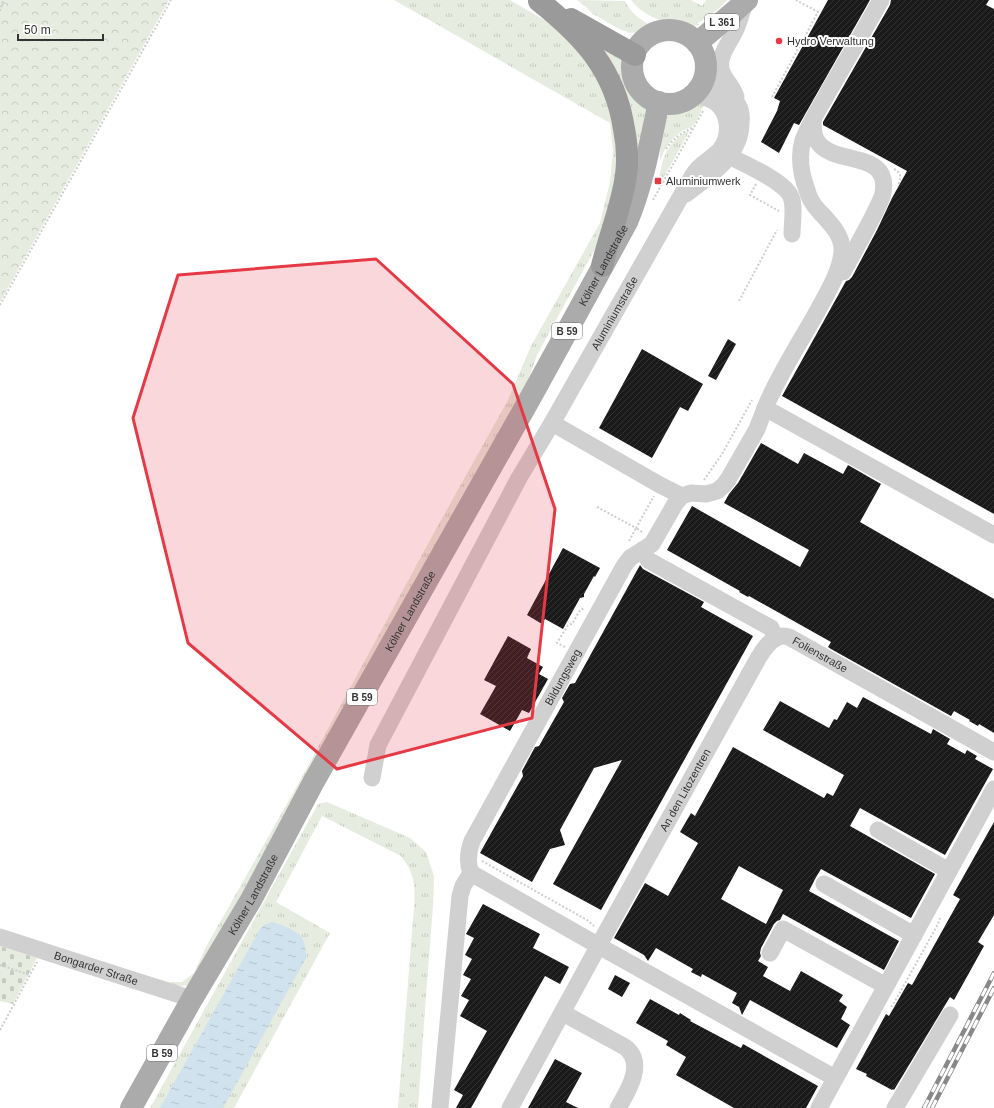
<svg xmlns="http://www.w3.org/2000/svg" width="994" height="1108" viewBox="0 0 994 1108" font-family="Arial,sans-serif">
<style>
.grass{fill:url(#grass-tufts)}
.forest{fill:url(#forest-crowns)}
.cemetery{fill:url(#cemetery-stones)}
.water{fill:url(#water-ripples)}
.building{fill:url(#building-hatch);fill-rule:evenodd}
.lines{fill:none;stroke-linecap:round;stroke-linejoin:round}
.path{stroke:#cdcdcd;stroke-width:2;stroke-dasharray:2 2;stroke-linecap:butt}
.minor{stroke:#d0d0d0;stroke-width:17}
.major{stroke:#ababab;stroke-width:22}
.highway{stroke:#9a9a9a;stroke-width:22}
.rail-casing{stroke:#888;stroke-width:4.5}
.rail{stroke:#fff;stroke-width:3;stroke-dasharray:9;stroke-linecap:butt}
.marked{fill:#e63946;fill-opacity:0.2;stroke:#e63946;stroke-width:3;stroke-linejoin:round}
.poi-dot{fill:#e63946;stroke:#fff;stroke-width:1.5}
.labels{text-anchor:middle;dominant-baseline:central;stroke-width:4;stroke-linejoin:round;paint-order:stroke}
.shield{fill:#fff;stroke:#707070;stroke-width:1}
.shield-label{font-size:10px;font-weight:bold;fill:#333}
.poi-label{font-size:11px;fill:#333;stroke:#fff;text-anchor:start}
.street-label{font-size:11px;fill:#333;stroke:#fff}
</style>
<defs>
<pattern id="grass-tufts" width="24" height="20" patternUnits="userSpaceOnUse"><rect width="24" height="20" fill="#e6ecdf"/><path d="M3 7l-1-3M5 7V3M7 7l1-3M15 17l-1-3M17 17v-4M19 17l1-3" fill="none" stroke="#c6cbc0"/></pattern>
<pattern id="forest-crowns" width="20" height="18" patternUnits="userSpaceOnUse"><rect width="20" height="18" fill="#e6ecdf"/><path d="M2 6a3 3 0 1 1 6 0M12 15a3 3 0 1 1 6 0" fill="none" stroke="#c6cbc0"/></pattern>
<pattern id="cemetery-stones" width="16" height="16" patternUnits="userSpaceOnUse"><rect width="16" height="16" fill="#e6ecdf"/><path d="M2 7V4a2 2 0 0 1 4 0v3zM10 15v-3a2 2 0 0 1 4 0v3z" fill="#c6cbc0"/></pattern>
<pattern id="water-ripples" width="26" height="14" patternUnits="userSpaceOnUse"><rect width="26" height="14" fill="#cfe2ee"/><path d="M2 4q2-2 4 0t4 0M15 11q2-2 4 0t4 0" fill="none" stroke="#b2c2cd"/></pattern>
<pattern id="building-hatch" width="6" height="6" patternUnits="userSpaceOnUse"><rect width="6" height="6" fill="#1a1a1a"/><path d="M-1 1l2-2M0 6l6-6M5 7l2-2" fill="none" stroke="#333"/></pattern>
</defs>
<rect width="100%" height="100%" fill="#fff"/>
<g class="grass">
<polygon points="394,0 510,0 563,31 606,88 621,158 602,236 537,355 525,389 238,905 188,985 173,988 52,948 169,982 182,982 194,973 206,947 297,786 436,529 507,402 531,346 600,223 610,182 613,152 610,123"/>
<path d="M577 0 625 1C630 12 641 21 652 26L640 32 631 33 619 29 593 14 585 6Z"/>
<path d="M631 0H691L702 6 706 0H727L717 10 698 23 699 25C691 28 685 27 677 25 659 21 643 15 631 0Z"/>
<polygon points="575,25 622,55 625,63 626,75 630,88 642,101 647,109 632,179 631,152"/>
<path d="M697 102 705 103C702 108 697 122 693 125 691 128 685 129 682 131 671 138 664 149 660 161 661 146 659 120 673 111 679 106 689 104 697 102Z"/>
<path d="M690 130 660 184 658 183C663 159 665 142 690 130Z"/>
<path d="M327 802 410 838 426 852 434 876 433 906 426 995 418 1108H398L414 907C415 885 415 874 401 856L322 816 276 902 330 933 234 1108H150L318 804Z"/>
</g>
<polygon class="forest" points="0,0 169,0 0,302"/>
<polygon class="cemetery" points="0,946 37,958 13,1004 0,1001"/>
<path class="water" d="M272 922C279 923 296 931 301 936 305 942 306 951 306 958L223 1108H160L260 929 264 925Z"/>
<g class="building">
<polygon points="828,0 870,0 799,125 794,123 779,153 761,142 777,111 780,101 774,98"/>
<polygon points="891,0 989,0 986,5 994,9 994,514 782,396 846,281 849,280 852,277 877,230 892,198 907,171 823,125 823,122 890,5"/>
<polygon points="728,339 736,344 716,380 708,376"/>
<polygon points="642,349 703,384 688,411 680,407 652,458 599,428"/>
<polygon points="761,443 798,464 804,453 843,474 848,465 881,484 860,522 994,599 994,733 979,724 978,726 969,721 970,720 954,711 951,716 831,649 828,647 831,642 749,596 748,597 739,592 740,591 667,550 692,506 800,567 809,550 724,503 729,494 738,483"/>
<polygon points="563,548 600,568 595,577 594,576 584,594 584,597 580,598 563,629 545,619 542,624 527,615"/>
<polygon points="640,565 643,569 704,602 701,607 753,636 601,910 553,884 622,760 594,768 560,830 565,845 550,849 532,882 480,853 523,776 522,771 535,747 539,746 564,702 562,698 570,684 575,683"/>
<polygon points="508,636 531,649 527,658 543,667 539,674 548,679 529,713 522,710 510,731 480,714 496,686 484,680"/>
<path d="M863 697 931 734 933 729 950 739 947 744 965 754 967 750 977 756 975 759 993 769 945 855 860 808 850 826 935 874 911 918 821 869 815 879 809 891 899 941 884 970 783 914 780 920 777 921 774 924 761 948 760 953 761 956 758 961 768 967 763 976 790 991 801 971 843 995 839 1001 847 1007 841 1019 850 1025 837 1048 750 1000 742 1015 739 1007 732 1003 737 993 702 974 701 977 691 972 693 969 656 948 648 961 644 955 614 938 645 883 668 896 698 843 680 832 691 813 695 816 733 747 824 798 827 793 833 796 844 775 763 730 780 701 829 728 834 719 837 720 847 702 857 708ZM739 866 783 890 766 924 721 899Z"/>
<polygon points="994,822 994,915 978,942 984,946 954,1000 950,997 894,1090 893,1089 892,1090 866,1076 867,1074 856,1069 886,1014 889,1016 908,983 912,985 960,899 953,895"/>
<polygon points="483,904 540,934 533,948 569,967 560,984 545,976 471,1108 456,1108 463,1095 454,1090 487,1031 460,1016 469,1000 461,996 471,979 463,975 472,959 465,955 474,938 466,934"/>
<polygon points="615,975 630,983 622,997 608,989"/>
<polygon points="650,999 679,1015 680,1013 691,1020 690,1021 741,1048 743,1044 818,1086 806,1108 734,1108 676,1075 686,1057 666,1045 668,1041 636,1023"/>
<polygon points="555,1059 582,1073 566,1102 578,1108 528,1108"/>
</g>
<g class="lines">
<g class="path">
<polyline points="0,11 3,0"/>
<polyline points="772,97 818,12 796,0"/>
<path d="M666 149C673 138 683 132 694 127"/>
<path d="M894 169C902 173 901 178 898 185"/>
<polyline points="756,184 750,195 779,211"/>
<polyline points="653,200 703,111"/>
<polyline points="739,301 777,230"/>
<polyline points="0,305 171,0"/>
<polyline points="704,480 722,454 752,400"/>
<polyline points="597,507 636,528 654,496"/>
<polyline points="629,541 636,528 644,533"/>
<polyline points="565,647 557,643 568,625 572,624 580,610 585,608"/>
<polyline points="482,861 587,920 594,926"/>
<polyline points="0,965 30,975"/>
<polyline points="891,1007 894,1003 938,924 940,918"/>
<polyline points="0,1030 37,962"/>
</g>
<g class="minor">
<path d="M736 97C733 86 723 79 721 69 718 55 731 41 736 29 740 20 742 11 745 2"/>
<path d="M813 120C813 127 813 135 817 141 833 167 891 149 883 193 882 199 878 205 876 210 866 231 854 251 843 272"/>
<path d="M729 156C744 164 785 181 791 197 795 206 792 223 792 234"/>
<path d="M686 194C709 176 741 156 741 123 742 118 741 109 738 105 729 94 716 86 705 77"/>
<path d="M765 408C779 374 799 344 817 312 826 295 841 271 842 251 843 235 829 222 819 211 813 205 809 198 807 190 801 174 798 157 803 140 810 122 821 106 830 89 847 60 864 30 881 0"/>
<polyline points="552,423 660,485 682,496"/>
<polyline points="648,560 771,628 776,638"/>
<path id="s1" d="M372 778 378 745 519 478 552 423 693 175C701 162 711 160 720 150 731 136 730 113 715 102 709 98 702 96 695 94"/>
<polyline points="878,830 949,871"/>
<path id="s2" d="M471 873C467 863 468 852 472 841L624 566 630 558 652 544 675 504 682 496 691 493 706 494 717 491 724 485 729 478 757 429 765 408 994 535"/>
<polyline points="471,873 599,946 835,1078"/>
<polyline points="824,884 914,935"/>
<path id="s3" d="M0 937 192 999"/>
<polyline points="770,953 783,929 886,986"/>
<path d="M563 1013 625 1047C646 1063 628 1091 618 1108"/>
<polyline points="440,1108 460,896 463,886 471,873"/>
<path id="s4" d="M510 1108 605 934 755 664C761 653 773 631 789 637L994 752"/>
<polyline points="819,1108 994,789"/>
<polyline points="895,1108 950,1015"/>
</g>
<g class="major">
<circle cx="669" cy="67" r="37"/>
<polyline points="697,43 735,11 747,0"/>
<path id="s5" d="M131 1108 192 999 251 900 313 783 532 395 627 222C643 184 650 143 659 102"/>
</g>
<g class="highway">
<path d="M539 1C584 37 615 70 624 129 627 144 628 160 626 175 622 206 609 236 602 266"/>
<polyline points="571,19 635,55"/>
</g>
<defs>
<g id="rail">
<polyline points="924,1108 994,973"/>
<polyline points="932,1108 994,988"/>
</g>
</defs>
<use href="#rail" class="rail-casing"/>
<use href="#rail" class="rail"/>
</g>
<path class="marked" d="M376 259 513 384 555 509 532 718 337 769 188 643 133 418 178 275Z"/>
<g class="poi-dot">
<circle cx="779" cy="41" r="4"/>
<rect x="654" y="177" width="8" height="8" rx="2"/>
</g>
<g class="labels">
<g class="shield">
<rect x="705" y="14" width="34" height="16" rx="3"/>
<rect x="552" y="323" width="30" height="16" rx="3"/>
<rect x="347" y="689" width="30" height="16" rx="3"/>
<rect x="147" y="1045" width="30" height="16" rx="3"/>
</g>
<g class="shield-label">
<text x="722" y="22">L 361</text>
<text x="567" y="331">B 59</text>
<text x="362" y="697">B 59</text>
<text x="162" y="1053">B 59</text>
</g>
<g class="poi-label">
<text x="787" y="41">Hydro Verwaltung</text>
<text x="666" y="181">Aluminiumwerk</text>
</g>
<g class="street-label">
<text stroke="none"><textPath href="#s5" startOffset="966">Kölner Landstraße</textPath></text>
<text stroke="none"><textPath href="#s1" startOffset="526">Aluminiumstraße</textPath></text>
<text stroke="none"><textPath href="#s5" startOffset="570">Kölner Landstraße</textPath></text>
<text stroke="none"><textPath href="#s4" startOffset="590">Folienstraße</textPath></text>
<text stroke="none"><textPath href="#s2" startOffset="220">Bildungsweg</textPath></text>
<text stroke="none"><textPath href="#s4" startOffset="363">An den Litozentren</textPath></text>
<text stroke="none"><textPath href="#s5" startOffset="246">Kölner Landstraße</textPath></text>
<text stroke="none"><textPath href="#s3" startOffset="101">Bongarder Straße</textPath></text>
</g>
</g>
<path d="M18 34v6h85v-6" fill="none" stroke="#333333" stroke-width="2"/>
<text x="24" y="34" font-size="12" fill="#333333" stroke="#ffffff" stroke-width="3" paint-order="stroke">50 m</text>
</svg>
